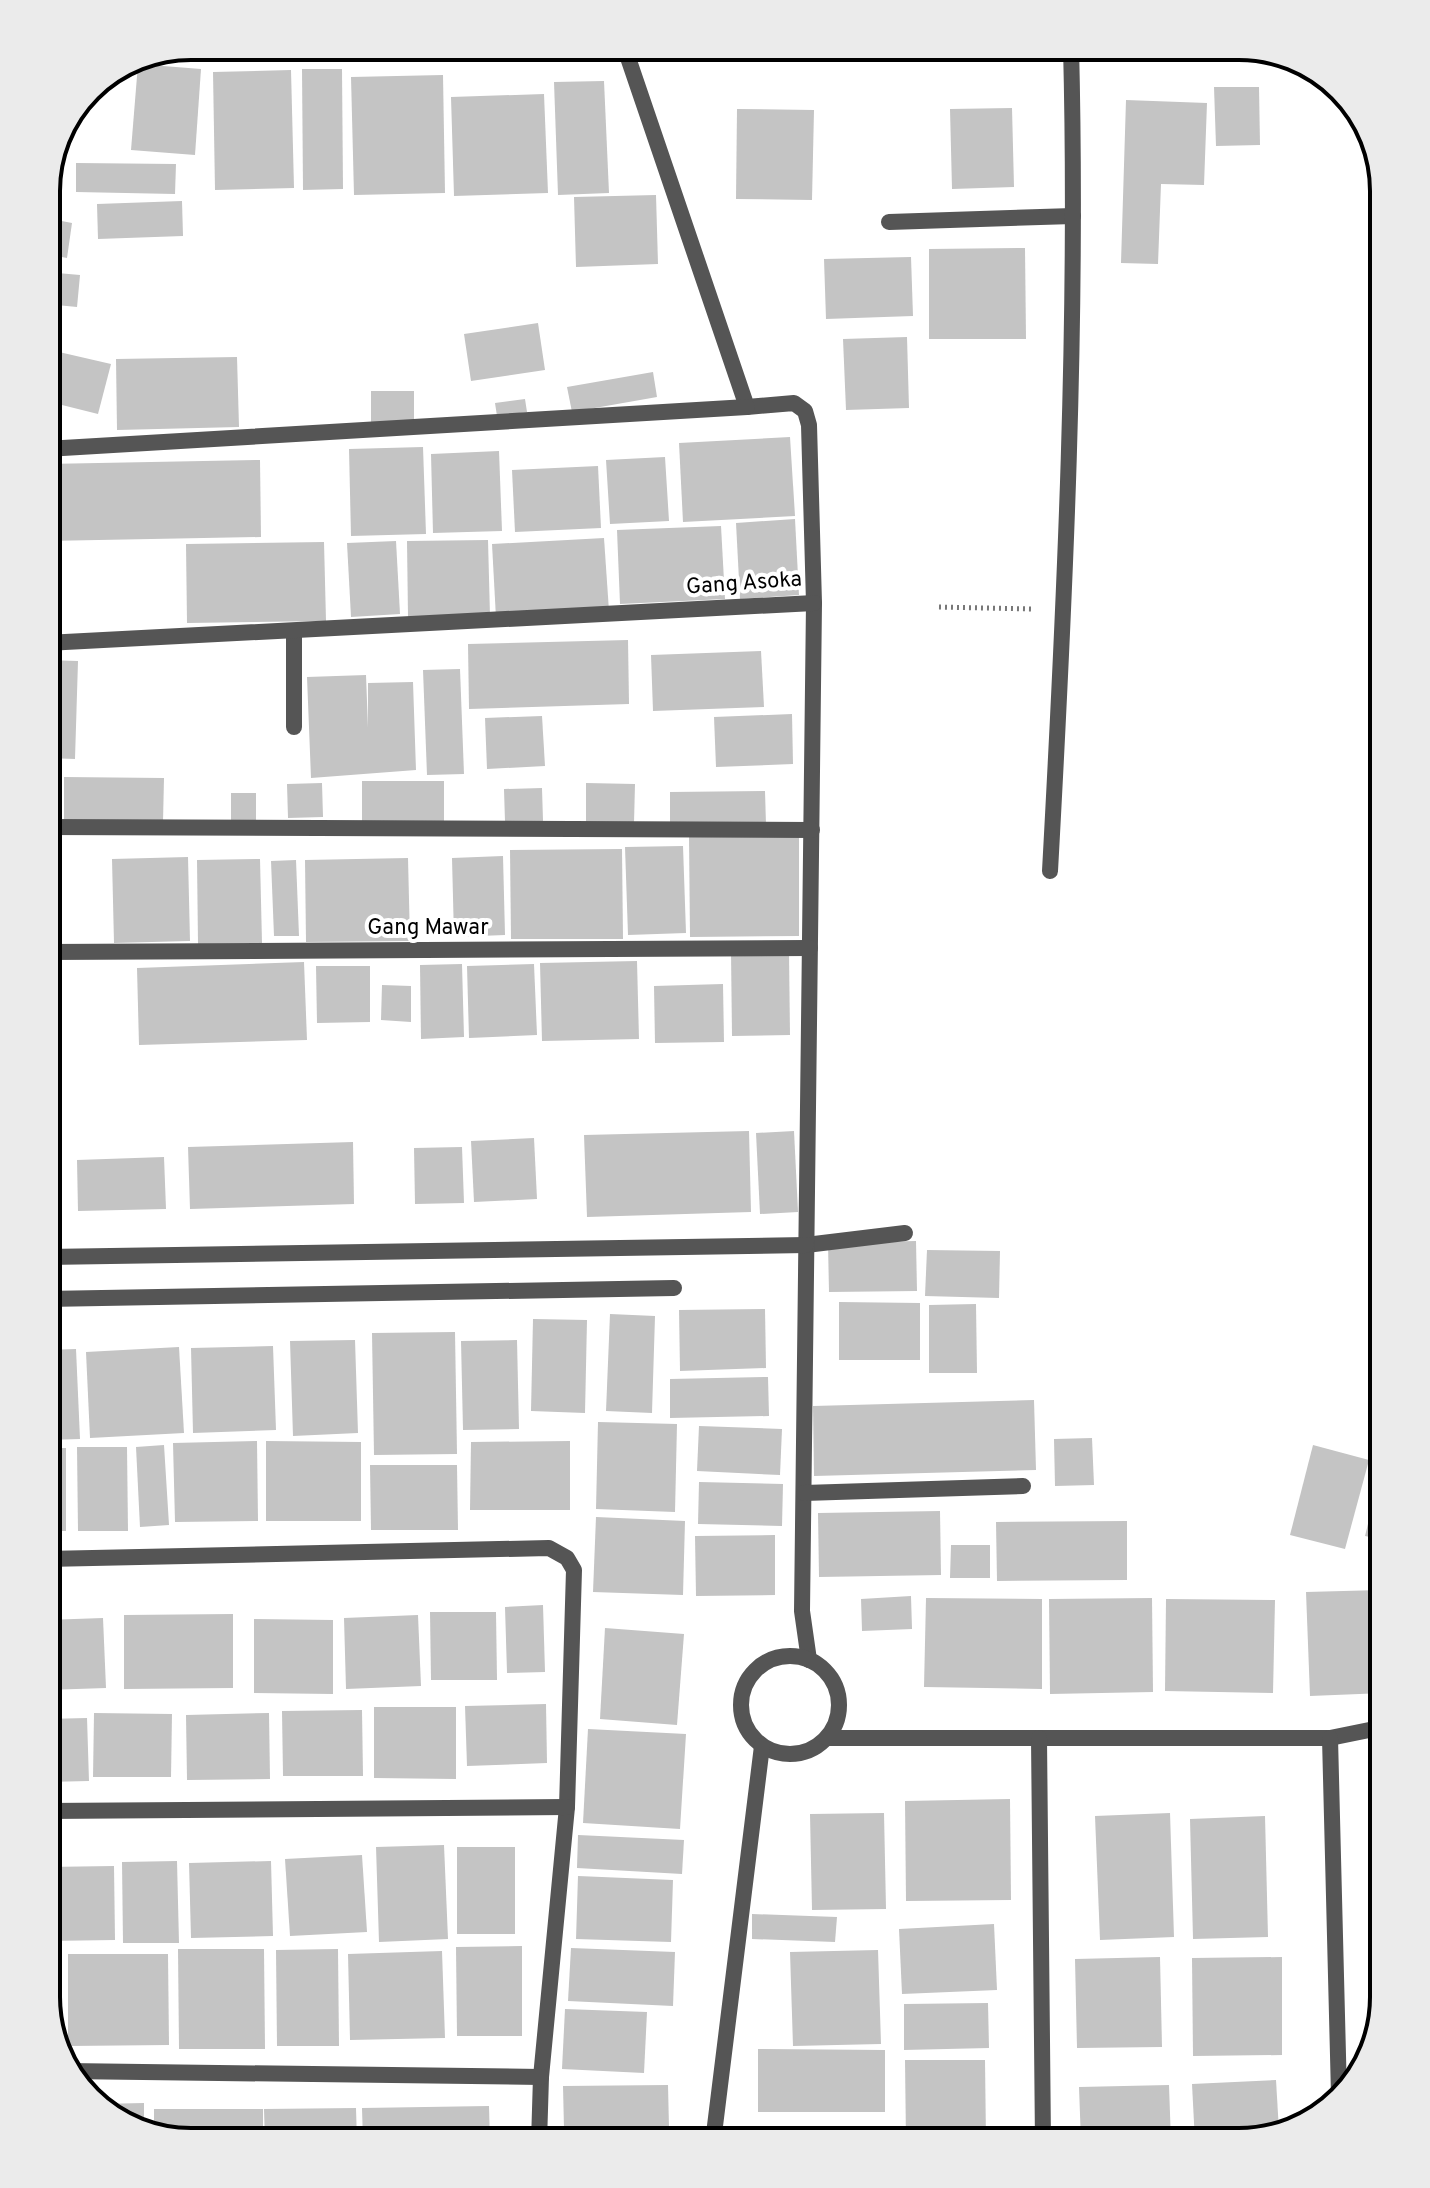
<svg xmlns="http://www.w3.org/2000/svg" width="1430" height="2188" viewBox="0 0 1430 2188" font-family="Overpass,sans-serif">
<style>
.building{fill:#c4c4c4}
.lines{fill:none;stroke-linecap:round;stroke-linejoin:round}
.path{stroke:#777;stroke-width:5;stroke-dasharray:2 4;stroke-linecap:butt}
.lane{stroke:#555;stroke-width:16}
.street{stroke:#555;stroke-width:16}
.labels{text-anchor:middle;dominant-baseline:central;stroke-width:8;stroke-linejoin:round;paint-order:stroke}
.street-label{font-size:22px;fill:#000;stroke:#fff}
.rim{fill:none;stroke:#000;stroke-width:4}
</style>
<rect width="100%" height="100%" fill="#fff"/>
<g class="building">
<polygon points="138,64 201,69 195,155 131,150"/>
<polygon points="302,69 342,69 343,189 303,190"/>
<polygon points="291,70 294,188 215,190 213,72"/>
<polygon points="443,75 445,193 354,195 351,77"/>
<polygon points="604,81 609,193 558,195 554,82"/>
<polygon points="1214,87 1259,87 1260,145 1216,146"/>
<polygon points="544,94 548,193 454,196 451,97"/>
<polygon points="1126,100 1207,103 1204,185 1161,184 1158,264 1121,263"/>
<polygon points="1012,108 1014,187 952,189 950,109"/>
<polygon points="737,109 814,110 812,200 736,199"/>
<polygon points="76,163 176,164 175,194 76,192"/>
<polygon points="656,195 658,264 576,267 574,197"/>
<polygon points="182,201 183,236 98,239 97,204"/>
<polygon points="46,218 72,223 67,258 46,254"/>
<polygon points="1025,248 1026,339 929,339 929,249"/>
<polygon points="911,257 913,316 826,319 824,259"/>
<polygon points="46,272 80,275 77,307 46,304"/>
<polygon points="46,317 52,318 49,348 46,348"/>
<polygon points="538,323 545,370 471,381 464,334"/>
<polygon points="907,337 909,408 846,410 843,339"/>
<polygon points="46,349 111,364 98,414 46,401"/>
<polygon points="237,357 239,427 117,430 116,359"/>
<polygon points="653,372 657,397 572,412 567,387"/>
<rect x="371" y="391" width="43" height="31"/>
<polygon points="525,399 527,412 497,416 495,403"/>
<polygon points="790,437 795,516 683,522 679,443"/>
<polygon points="423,447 426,534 351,536 349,449"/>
<polygon points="499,451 502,531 433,533 431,454"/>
<polygon points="665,457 669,521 610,524 606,460"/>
<polygon points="260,460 261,537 46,541 46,464"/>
<polygon points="598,466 601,528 515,532 512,470"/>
<polygon points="795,519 799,595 740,599 736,523"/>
<polygon points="721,526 725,599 620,604 617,530"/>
<polygon points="604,538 609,611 496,618 492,544"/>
<polygon points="488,540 490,616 408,617 407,541"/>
<polygon points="396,541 400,614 351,617 347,543"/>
<polygon points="324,542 326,621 187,623 186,544"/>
<polygon points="628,640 629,704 469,709 468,644"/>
<polygon points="761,651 764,707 653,711 651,655"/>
<polygon points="46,660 78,661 75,759 46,758"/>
<polygon points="460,669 464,774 427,775 423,670"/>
<polygon points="366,675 368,728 368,683 413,682 416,770 311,778 307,677"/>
<polygon points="792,714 793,764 716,767 714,717"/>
<polygon points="542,716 545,766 487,769 485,718"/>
<polygon points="64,777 164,778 163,822 64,821"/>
<polygon points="362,781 444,781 444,821 362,822"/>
<polygon points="322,783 323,817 288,818 287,784"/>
<polygon points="586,783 635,784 634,823 586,823"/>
<polygon points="542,788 543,821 505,822 504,789"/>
<polygon points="765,791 766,825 670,826 670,792"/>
<rect x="231" y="793" width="25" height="29"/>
<polygon points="799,836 799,936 690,937 689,837"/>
<polygon points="683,846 686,933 628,935 625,847"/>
<polygon points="622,849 623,939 511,939 510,850"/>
<polygon points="503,856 505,935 454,937 452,858"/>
<polygon points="188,857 190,941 114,943 112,859"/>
<polygon points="408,858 410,941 306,942 305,860"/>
<polygon points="260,859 262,943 198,944 197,860"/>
<polygon points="296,860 299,936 274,936 271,861"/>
<polygon points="731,952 789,952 790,1035 732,1036"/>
<polygon points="637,961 639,1039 542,1041 540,963"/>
<polygon points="304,962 307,1040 139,1045 137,968"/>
<polygon points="462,964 464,1037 421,1039 420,965"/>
<polygon points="534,964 537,1035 469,1038 467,966"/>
<polygon points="316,966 370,966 370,1022 317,1023"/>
<polygon points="723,984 724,1042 655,1043 654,986"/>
<polygon points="382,985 411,986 411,1022 381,1020"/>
<polygon points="749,1131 751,1212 587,1217 584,1135"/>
<polygon points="794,1131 798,1212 760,1214 756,1133"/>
<polygon points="534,1138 537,1199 474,1202 471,1141"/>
<polygon points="353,1142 354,1204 190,1209 188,1147"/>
<polygon points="462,1147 464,1203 415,1204 414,1148"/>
<polygon points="164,1157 166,1209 78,1211 77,1160"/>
<polygon points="916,1241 917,1291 829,1292 828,1243"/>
<polygon points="927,1250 1000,1251 999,1298 925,1296"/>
<polygon points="839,1302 920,1303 920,1360 839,1360"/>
<polygon points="976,1304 977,1373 929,1373 929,1305"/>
<polygon points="765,1309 766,1368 680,1371 679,1310"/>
<polygon points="610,1314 655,1316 652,1413 606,1411"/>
<polygon points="533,1319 587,1320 585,1413 531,1411"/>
<polygon points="455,1332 457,1454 374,1455 372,1333"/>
<polygon points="355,1340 358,1433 293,1436 290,1341"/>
<polygon points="517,1340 519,1429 463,1430 461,1341"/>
<polygon points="273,1346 276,1430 193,1433 191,1348"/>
<polygon points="179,1347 184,1433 90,1438 86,1352"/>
<polygon points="76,1349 80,1439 46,1440 46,1350"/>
<polygon points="768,1377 769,1416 670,1418 670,1379"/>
<polygon points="1034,1400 1036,1470 814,1476 813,1406"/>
<polygon points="598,1422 677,1424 675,1512 596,1509"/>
<polygon points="699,1426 782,1429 780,1475 697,1471"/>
<polygon points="1092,1438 1094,1485 1055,1486 1054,1439"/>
<polygon points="257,1441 258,1521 175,1522 173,1443"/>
<polygon points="266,1441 361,1442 361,1521 266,1521"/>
<polygon points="570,1441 570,1510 470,1510 471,1442"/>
<polygon points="164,1445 169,1525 140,1527 136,1447"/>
<polygon points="1313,1445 1369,1460 1345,1549 1290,1535"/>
<polygon points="77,1447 127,1447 128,1531 78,1531"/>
<rect x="46" y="1448" width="20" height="83"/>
<polygon points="1384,1459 1384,1540 1365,1536"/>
<polygon points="370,1465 457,1465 458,1530 371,1530"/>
<polygon points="699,1482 783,1484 782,1526 698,1524"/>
<polygon points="940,1511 941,1575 819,1577 818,1513"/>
<polygon points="596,1517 685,1521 683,1595 593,1592"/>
<polygon points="1127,1521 1127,1580 997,1581 996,1522"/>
<polygon points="775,1535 775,1595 696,1596 695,1536"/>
<polygon points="951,1545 990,1545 990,1578 950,1578"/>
<polygon points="1381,1590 1384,1693 1310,1696 1306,1592"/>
<polygon points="911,1596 912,1629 862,1631 861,1599"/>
<polygon points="926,1598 1042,1599 1042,1689 924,1687"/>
<polygon points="1152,1598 1153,1692 1050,1694 1049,1599"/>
<polygon points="1166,1599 1275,1600 1273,1693 1165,1691"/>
<polygon points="543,1605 545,1672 507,1673 505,1607"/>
<polygon points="430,1612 496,1612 497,1680 431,1680"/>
<polygon points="233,1614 233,1688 124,1689 124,1615"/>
<polygon points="418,1615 421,1686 346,1689 344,1618"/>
<polygon points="103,1618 106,1688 46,1690 46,1620"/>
<polygon points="254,1619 333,1620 333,1694 254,1693"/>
<polygon points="605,1628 684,1634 677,1725 600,1719"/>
<polygon points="546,1704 547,1763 467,1766 465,1706"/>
<polygon points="374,1707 456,1707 456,1779 374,1778"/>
<polygon points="362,1710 363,1776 283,1776 282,1711"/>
<polygon points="94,1713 172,1714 171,1777 93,1777"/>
<polygon points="269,1713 270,1779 187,1780 186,1715"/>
<polygon points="87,1718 89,1781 46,1782 46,1719"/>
<polygon points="588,1729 686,1734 680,1829 583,1823"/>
<polygon points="1010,1799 1011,1900 906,1901 905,1801"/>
<polygon points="884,1813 886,1909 812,1910 810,1814"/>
<polygon points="1170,1813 1174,1937 1100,1940 1095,1816"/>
<polygon points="1265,1816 1268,1937 1193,1939 1190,1819"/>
<polygon points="578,1835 684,1840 682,1874 577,1868"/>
<polygon points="444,1845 448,1939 379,1942 376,1847"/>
<rect x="457" y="1847" width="58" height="87"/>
<polygon points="362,1855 367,1932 290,1936 285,1859"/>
<polygon points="177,1861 179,1943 123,1943 122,1862"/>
<polygon points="271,1861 273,1936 191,1938 189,1863"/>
<polygon points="114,1866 115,1940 46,1941 46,1867"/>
<polygon points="578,1876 673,1880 671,1942 576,1939"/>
<polygon points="752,1914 837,1917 835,1942 752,1939"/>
<polygon points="994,1924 997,1990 902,1994 899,1929"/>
<polygon points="522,1946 522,2036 457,2036 456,1947"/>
<polygon points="571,1948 675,1952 673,2006 568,2001"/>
<polygon points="178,1949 264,1949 265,2049 179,2049"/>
<polygon points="338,1949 339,2046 277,2046 276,1950"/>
<polygon points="878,1950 881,2044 793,2046 790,1952"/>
<polygon points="442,1951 445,2038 350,2040 348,1954"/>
<polygon points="46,1954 61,1954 63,2049 60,2049 46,1997"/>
<polygon points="68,1954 168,1954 169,2045 68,2046"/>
<polygon points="1160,1957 1162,2047 1077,2048 1075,1959"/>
<polygon points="1282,1957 1282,2055 1193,2056 1192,1958"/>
<polygon points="988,2003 989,2048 904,2050 904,2004"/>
<polygon points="565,2009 647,2012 644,2073 562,2069"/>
<polygon points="758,2049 885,2050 885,2112 758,2112"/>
<polygon points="905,2060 985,2060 986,2142 906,2142"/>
<polygon points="1276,2080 1279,2131 1239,2142 1195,2142 1192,2084"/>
<polygon points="668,2085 669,2128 564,2129 563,2086"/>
<polygon points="1169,2085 1171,2142 1081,2142 1079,2087"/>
<polygon points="144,2103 144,2130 118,2122 99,2104"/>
<polygon points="489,2106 490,2142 363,2142 362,2108"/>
<polygon points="356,2108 357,2142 265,2142 264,2109"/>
<polygon points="154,2109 263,2109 263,2142 182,2142 154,2133"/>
<polygon points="874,2133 874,2142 793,2142 793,2134"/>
<polygon points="557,2136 663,2137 663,2142 557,2142"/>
</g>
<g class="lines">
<polyline class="path" points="939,607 1034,609"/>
<g class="lane">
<polyline points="889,222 1073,216"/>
<polyline points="294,727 294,632"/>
<polyline points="806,1245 905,1233"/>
</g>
<g class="street">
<polyline points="624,46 747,407 794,403 805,411 809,425 814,603 802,1611 809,1660"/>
<polyline points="46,449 747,407"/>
<polyline points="46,643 814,603"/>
<polyline points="46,827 812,830"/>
<path d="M1050 871C1065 597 1078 321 1071 46"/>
<polyline points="46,952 810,948"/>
<polyline points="46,1257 806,1245"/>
<polyline points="46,1299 674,1288"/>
<polyline points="804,1493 1023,1486"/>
<polyline points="46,1559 549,1548 567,1558 574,1570 567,1807 541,2077 539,2142"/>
<circle cx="790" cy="1705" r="49"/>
<polyline points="827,1738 1330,1738 1384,1727"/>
<polyline points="1039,1738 1043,2142"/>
<polyline points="1330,1738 1339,2095"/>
<polyline points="46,1811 567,1807"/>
<polyline points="67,2071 541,2077"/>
<polyline points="713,2142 762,1746"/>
</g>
</g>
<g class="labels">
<g class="street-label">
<text transform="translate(744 584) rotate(-4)">Gang Asoka</text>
<text x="428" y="928">Gang Mawar</text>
</g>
</g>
<path d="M0 0H1430V2188H0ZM191 60H1239A131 131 0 0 1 1370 191V1997A131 131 0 0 1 1239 2128H191A131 131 0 0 1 60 1997V191A131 131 0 0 1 191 60Z" fill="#ebebeb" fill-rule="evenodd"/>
<path class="rim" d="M191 60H1239A131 131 0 0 1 1370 191V1997A131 131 0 0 1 1239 2128H191A131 131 0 0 1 60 1997V191A131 131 0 0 1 191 60Z"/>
</svg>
